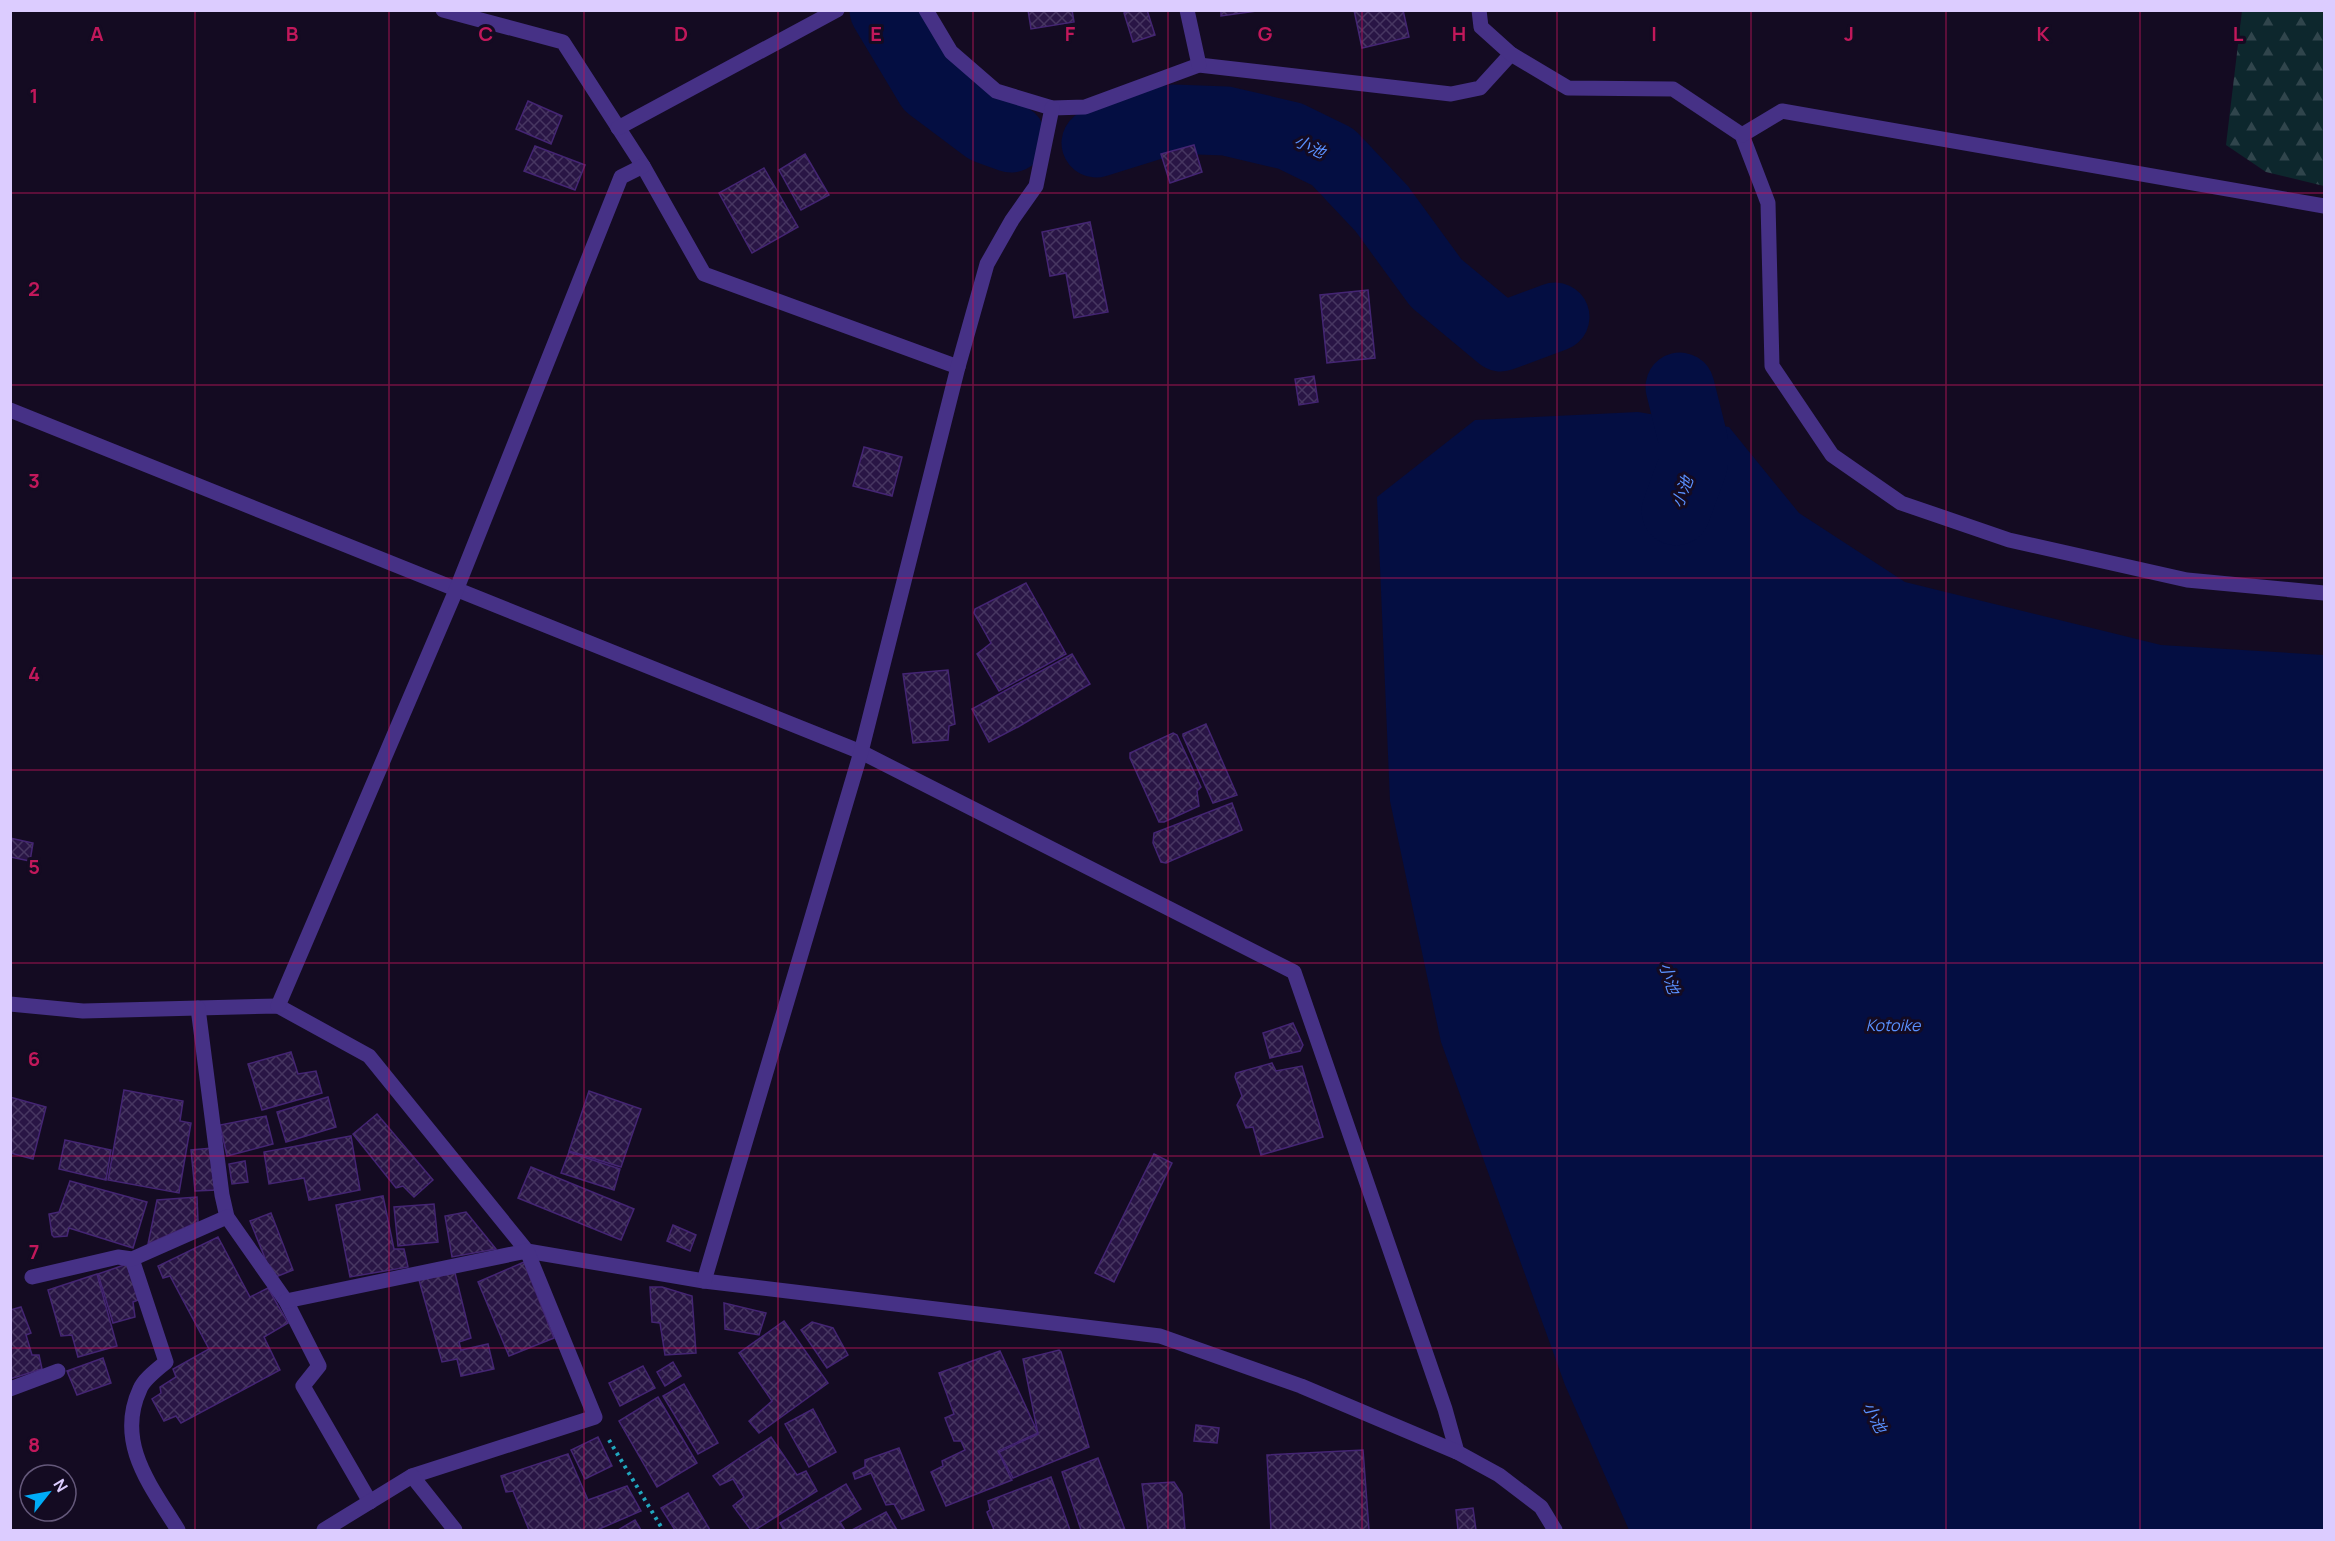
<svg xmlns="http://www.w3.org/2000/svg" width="2335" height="1541" viewBox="0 0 2335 1541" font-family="Manrope,'Noto Sans JP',sans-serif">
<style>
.forest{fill:url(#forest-firs)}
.water{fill:#040e42}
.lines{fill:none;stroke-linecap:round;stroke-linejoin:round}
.river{stroke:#040e42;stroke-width:69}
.building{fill:url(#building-cross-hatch);stroke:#442573;stroke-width:1.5}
.path{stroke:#21a7be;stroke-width:4;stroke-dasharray:3 4.5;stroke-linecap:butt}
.minor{stroke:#463186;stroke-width:15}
.grid{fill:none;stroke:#c2185b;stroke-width:1.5;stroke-opacity:0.55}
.labels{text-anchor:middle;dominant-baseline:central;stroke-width:6;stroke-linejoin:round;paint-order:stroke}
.water-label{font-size:16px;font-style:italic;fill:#5a91ff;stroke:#140b22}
.grid-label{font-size:20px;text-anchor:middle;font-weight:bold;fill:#c2185b;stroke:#140b22;stroke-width:6;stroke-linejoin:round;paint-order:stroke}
</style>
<defs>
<pattern id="forest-firs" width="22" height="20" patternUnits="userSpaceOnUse" patternTransform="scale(1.5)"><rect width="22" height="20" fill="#0d272d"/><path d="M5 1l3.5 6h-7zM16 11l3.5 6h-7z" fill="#30454c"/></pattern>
<pattern id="building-cross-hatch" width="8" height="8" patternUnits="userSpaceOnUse" patternTransform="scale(1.5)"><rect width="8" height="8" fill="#291545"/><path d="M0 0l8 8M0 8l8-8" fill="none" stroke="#473661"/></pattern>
</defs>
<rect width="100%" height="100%" fill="#140b22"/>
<polygon class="forest" points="2242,11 2324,11 2324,186 2266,172 2226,145"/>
<polygon class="water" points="1638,412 1729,427 1799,513 1905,582 2161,645 2324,655 2324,1530 1629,1530 1565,1385 1441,1042 1390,801 1377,497 1475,420"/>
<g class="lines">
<g class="river">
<polyline points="884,10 930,87 986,129 1011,138"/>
<polyline points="1096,143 1173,119 1226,121 1290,136 1333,157 1382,209 1436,283 1501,337 1555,317"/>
<polyline points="1676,511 1693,465 1693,439 1680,387"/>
</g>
</g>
<g class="building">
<polygon points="1028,10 1072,10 1074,22 1031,29"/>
<polygon points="1132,10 1147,10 1155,35 1133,42 1124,13"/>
<polygon points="1221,10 1264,10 1221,16"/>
<polygon points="1354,10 1403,10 1409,37 1362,48"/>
<polygon points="528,101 562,116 551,144 516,129"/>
<polygon points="1194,145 1202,172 1170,183 1161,154"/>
<polygon points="535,146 585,165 575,190 524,171"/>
<polygon points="805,154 829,195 801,210 779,170"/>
<polygon points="764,168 798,227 752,253 719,193"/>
<polygon points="1090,222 1108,312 1074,318 1066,273 1050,276 1042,232"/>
<polygon points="1368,290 1375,358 1327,363 1320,295"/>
<polygon points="1314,376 1318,402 1299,405 1295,379"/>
<polygon points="864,447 902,457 892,496 853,486"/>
<polygon points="1026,583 1066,654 999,691 977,654 991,643 974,613 975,609"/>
<polygon points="1072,654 1090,684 1018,727 989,742 972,709"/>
<polygon points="948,670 955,724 949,726 948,740 913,743 903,674"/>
<polygon points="1206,724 1237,795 1213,803 1183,736 1183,734"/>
<polygon points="1173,733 1177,735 1201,787 1197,791 1199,806 1164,822 1159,822 1130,758 1130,753"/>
<polygon points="1232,803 1242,830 1166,863 1161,862 1153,843 1154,833"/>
<polygon points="10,838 33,843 30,861 10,857"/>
<polygon points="1293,1023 1303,1045 1300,1051 1270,1058 1263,1033"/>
<polygon points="291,1052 298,1074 316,1071 322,1093 262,1110 248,1064"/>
<polygon points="1272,1063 1276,1071 1302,1066 1323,1137 1261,1155 1253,1127 1246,1128 1237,1105 1242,1096 1235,1077 1236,1073"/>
<polygon points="124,1090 183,1101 180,1121 191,1123 179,1193 108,1180"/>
<polygon points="589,1091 641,1109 621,1167 569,1151"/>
<polygon points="10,1097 46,1107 33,1159 10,1153"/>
<polygon points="328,1097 336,1127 286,1142 277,1112"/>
<polygon points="377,1114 433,1180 414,1197 403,1186 396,1188 353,1134"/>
<polygon points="266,1116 273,1144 227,1156 220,1125"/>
<polygon points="351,1136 360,1190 309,1200 304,1178 269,1184 264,1152"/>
<polygon points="65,1140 111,1150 106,1180 59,1169"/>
<polygon points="212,1148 217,1190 195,1191 191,1150"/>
<polygon points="569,1152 620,1169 614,1190 561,1173"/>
<polygon points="1154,1154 1172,1163 1114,1282 1095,1273"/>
<polygon points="245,1161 248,1182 232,1184 229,1164"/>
<polygon points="531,1167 634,1209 621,1240 518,1198"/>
<polygon points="70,1181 147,1202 133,1248 69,1228 67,1236 54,1237 52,1235 49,1214 59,1212"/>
<polygon points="383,1196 394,1249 404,1249 408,1267 350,1277 336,1205"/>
<polygon points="197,1197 198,1222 148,1244 157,1200"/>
<polygon points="434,1204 438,1242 398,1246 394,1207"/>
<polygon points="466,1212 496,1249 452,1257 445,1216"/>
<polygon points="271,1213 293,1270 273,1278 250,1221"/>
<polygon points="673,1225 696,1235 690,1251 667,1241"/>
<polygon points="218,1237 250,1297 268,1288 288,1323 264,1337 280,1370 181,1423 176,1416 164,1421 152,1399 161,1393 160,1387 176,1377 173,1369 209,1349 170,1276 163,1278 158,1266"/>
<polygon points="524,1262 554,1338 509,1356 478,1282"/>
<polygon points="127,1264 138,1300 133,1302 135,1317 113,1323 98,1274"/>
<polygon points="455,1273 471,1338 459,1342 461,1350 488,1344 494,1369 461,1376 457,1359 442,1362 419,1280"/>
<polygon points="97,1274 117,1346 78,1357 72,1335 61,1336 48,1290"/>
<polygon points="650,1287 662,1287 692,1296 696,1353 665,1355 660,1323 652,1322"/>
<polygon points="724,1303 766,1313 759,1335 725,1329"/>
<polygon points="21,1307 31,1333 26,1335 32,1355 39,1355 42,1369 10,1379 10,1310"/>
<polygon points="784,1321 828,1383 759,1433 749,1421 772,1401 739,1353"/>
<polygon points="812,1322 833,1328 848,1355 827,1368 801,1330"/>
<polygon points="1059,1350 1061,1352 1089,1447 1013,1478 999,1452 1038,1434 1023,1359"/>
<polygon points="1000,1351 1038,1433 998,1451 1012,1480 946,1506 931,1472 943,1466 942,1461 965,1450 961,1441 954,1441 945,1418 954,1414 939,1373"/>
<polygon points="103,1358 111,1383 77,1395 67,1371"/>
<polygon points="673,1362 681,1376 665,1386 657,1372"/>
<polygon points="643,1366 655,1388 620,1406 609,1383"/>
<polygon points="684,1384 718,1443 698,1454 663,1396"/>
<polygon points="658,1397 697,1463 657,1487 619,1421"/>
<polygon points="813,1409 836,1452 809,1467 785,1424"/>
<polygon points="1196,1425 1219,1428 1217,1443 1194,1441"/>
<polygon points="598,1437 612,1466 585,1479 571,1450"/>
<polygon points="771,1437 797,1475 806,1471 817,1491 755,1530 751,1530 733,1506 744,1497 733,1479 720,1485 713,1476"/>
<polygon points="899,1448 924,1510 902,1519 894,1504 886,1505 871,1473 855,1479 853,1473 865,1467 865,1460"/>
<polygon points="1363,1450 1369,1530 1271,1530 1267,1455"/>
<polygon points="568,1454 588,1500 627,1486 641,1511 597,1530 529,1530 513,1491 506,1492 501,1476"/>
<polygon points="1098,1458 1125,1530 1081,1530 1062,1472"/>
<polygon points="1051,1477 1070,1530 994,1530 987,1512 990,1510 988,1501"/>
<polygon points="1174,1482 1182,1494 1185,1530 1148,1530 1142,1484"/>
<polygon points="846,1484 861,1509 840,1522 845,1530 784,1530 780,1523"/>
<polygon points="688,1493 710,1530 675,1530 661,1508"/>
<polygon points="1473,1508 1476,1530 1458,1530 1456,1510"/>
<polygon points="886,1512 897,1530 852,1530"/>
<polygon points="635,1520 641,1530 618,1530"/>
</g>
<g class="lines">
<polyline class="path" points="609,1440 663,1530"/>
<g class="minor">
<polyline points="443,10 563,42 643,166 704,274 958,367"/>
<polyline points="926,10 951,52 996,91 1052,108 1085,107 1199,65 1451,94 1480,88 1511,54"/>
<polyline points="1187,10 1199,65"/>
<polyline points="1479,10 1481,27 1511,54 1568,88 1673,89 1742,135 1768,203 1772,366 1832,455 1901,503 2009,540 2187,580 2324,593"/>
<polyline points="618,128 837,10"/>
<polyline points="1742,135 1782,111 2324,206"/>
<polyline points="10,410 861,752 1294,972 1445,1409 1457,1452"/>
<polyline points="10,1004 83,1011 278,1006 369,1056 527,1251 704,1281 1160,1336 1301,1386 1457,1452 1499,1475 1541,1507 1555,1530"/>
<polyline points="278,1006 457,588 621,177 643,166"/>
<polyline points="198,1008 222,1195 227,1217 286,1301 319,1366 303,1386 370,1502"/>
<path d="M132 1259 166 1362C158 1369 144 1379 140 1389 115 1443 151 1486 178 1530"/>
<polyline points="32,1277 118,1257 132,1259 227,1217"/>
<polyline points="704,1281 861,752 958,367 987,264 1012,220 1036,186 1052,108"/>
<polyline points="286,1301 527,1251 595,1417 412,1476 324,1530"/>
<polyline points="10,1389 58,1371"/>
<polyline points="412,1476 455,1530"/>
</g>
</g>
<path class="grid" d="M195 10V1530M389 10V1530M584 10V1530M778 10V1530M973 10V1530M1168 10V1530M1362 10V1530M1557 10V1530M1751 10V1530M1946 10V1530M2140 10V1530M10 193H2324M10 385H2324M10 578H2324M10 770H2324M10 963H2324M10 1156H2324M10 1348H2324"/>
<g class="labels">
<g class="water-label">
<text transform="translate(1310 146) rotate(26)">小池</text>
<text transform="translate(1682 492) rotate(-69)">小池</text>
<text transform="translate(1670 978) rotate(72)">小池</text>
<text x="1893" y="1025">Kotoike</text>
<text transform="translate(1875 1417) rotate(63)">小池</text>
</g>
</g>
<g class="grid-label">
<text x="97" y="41">A</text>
<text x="292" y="41">B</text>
<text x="486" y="41">C</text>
<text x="681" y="41">D</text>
<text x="876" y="41">E</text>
<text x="1070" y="41">F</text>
<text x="1265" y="41">G</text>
<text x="1459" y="41">H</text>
<text x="1654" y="41">I</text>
<text x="1849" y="41">J</text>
<text x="2043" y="41">K</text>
<text x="2238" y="41">L</text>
<text x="34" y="103">1</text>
<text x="34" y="296">2</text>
<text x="34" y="488">3</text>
<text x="34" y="681">4</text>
<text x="34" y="874">5</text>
<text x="34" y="1066">6</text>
<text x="34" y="1259">7</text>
<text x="34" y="1452">8</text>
</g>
<rect width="2335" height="1541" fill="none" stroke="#dcccff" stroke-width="24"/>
<g transform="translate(48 1493) rotate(59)"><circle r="28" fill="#140b22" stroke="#64587a" stroke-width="1.5"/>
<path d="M0-4.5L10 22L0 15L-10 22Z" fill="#00acf7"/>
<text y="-9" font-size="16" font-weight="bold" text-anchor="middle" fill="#dcccff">N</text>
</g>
</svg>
